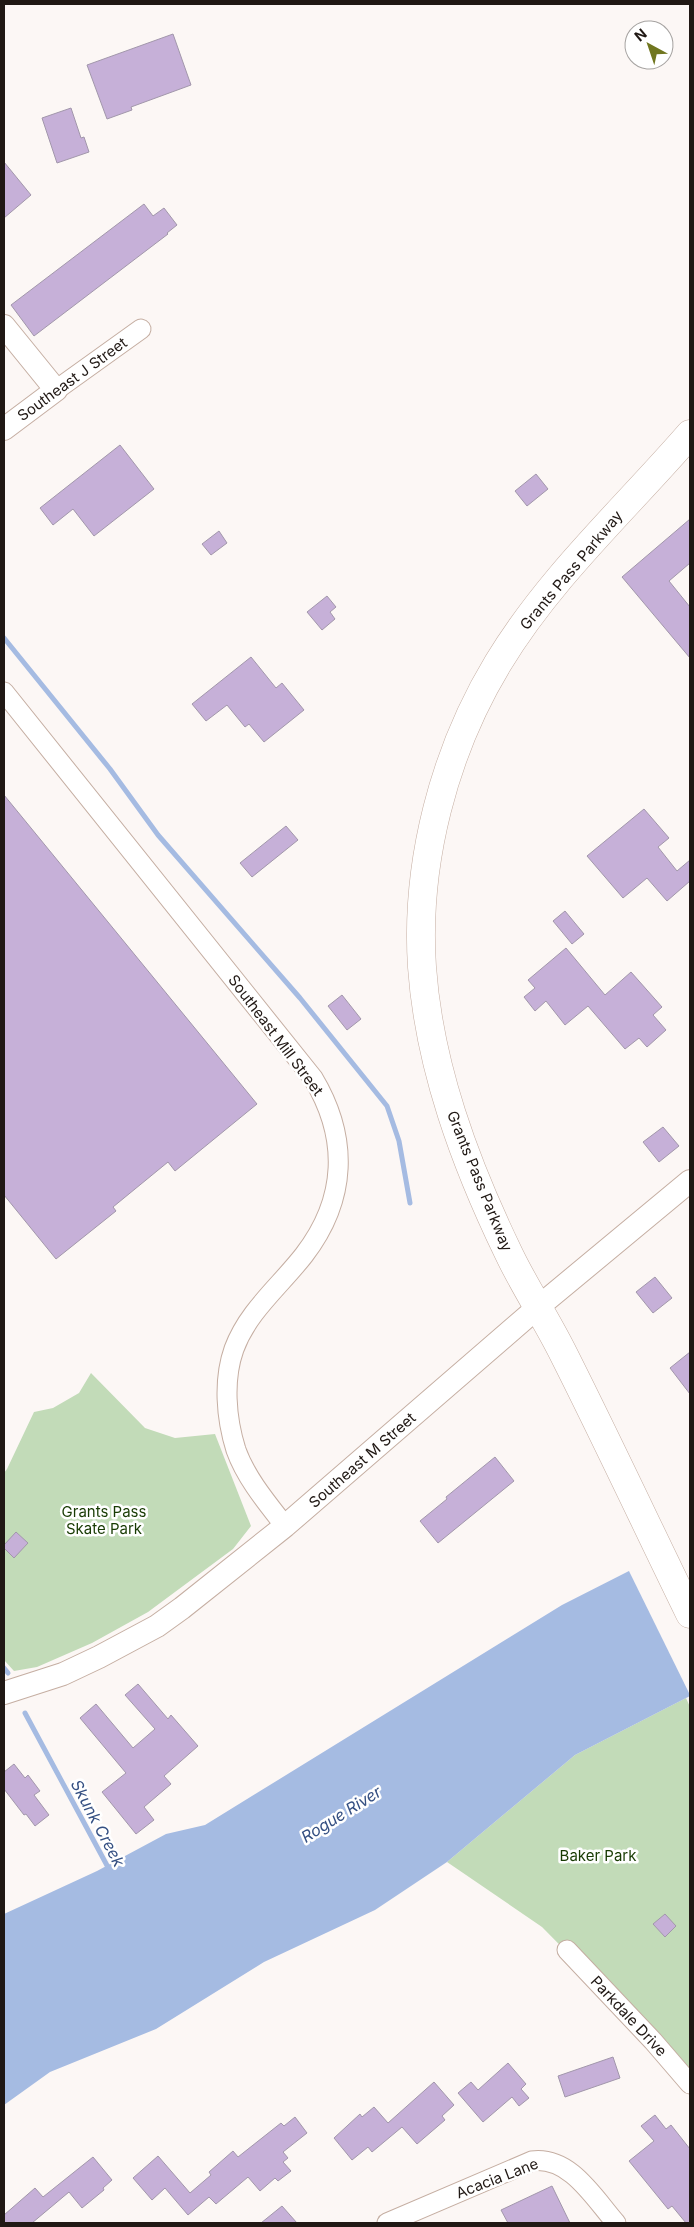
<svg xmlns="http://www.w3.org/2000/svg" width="694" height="2227" viewBox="0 0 694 2227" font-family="Inter,sans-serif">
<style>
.green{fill:#c2dbb8}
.water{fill:#a5bbe2}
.pier{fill:#fcf7f5}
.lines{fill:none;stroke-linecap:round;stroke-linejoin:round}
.stream{stroke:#a5bbe2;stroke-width:5}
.building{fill:#c6b0d8;stroke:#a297ab}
.minor-casing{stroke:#c5aea2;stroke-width:21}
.tertiary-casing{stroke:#c5aea2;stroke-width:24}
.trunk-casing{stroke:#c5aea2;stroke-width:29}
.minor{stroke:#fff;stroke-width:19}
.tertiary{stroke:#fff;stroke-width:22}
.trunk{stroke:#fff;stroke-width:28}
.labels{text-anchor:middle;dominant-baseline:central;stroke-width:5;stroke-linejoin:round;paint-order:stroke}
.street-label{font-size:15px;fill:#201814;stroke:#fff}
.park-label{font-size:15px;fill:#183b03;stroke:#fff}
.water-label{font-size:16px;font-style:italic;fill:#344f82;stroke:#fff}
</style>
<rect width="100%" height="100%" fill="#fcf7f5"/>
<g class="green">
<polygon points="91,1373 145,1428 175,1438 215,1434 251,1526 233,1549 148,1612 92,1643 37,1667 14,1671 4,1660 4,1473 7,1469 34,1412 53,1408 79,1393"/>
<polygon points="686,1698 690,1707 690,2090 623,2009 542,1927 447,1862 575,1755"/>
</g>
<polygon class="water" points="690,1540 690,1696 575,1755 447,1862 375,1910 264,1962 156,2029 50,2072 4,2105 4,1914 97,1871 166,1834 205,1825 562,1605"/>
<polygon class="pier" points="689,1538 690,1542 690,1695 628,1569"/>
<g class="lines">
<g class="stream">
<polyline points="4,638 110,769 158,835 300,998 387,1106 399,1141 410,1203"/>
<polyline points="4,1668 8,1673"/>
<polyline points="25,1713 110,1871"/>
</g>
</g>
<g class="building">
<polygon points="173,34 191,85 131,107 132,110 107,119 87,65"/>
<polygon points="71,108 81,138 84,137 89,152 57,163 42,118"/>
<polygon points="4,162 31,195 4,218"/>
<polygon points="144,204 153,216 164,208 177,225 167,233 168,234 34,336 11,305"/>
<polygon points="120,445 154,489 94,536 73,509 53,525 40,508"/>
<polygon points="536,474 548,489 527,506 515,491"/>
<polygon points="690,519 690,563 669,581 690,607 690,658 622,577"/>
<polygon points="219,531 227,543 211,555 202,544"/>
<polygon points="327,596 336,607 330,612 335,619 322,630 307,612"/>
<polygon points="251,657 276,688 282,683 304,710 264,742 249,724 245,727 227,705 206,721 192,704"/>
<polygon points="4,795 257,1104 175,1171 168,1162 113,1207 116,1211 56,1259 4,1195"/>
<polygon points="644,809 669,838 658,847 677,871 690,860 690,881 667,901 647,878 623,898 587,856"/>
<polygon points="286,826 298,840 252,877 240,863"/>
<polygon points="565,911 584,934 572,944 553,921"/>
<polygon points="566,948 605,995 631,972 662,1007 653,1015 666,1030 647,1047 639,1038 625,1049 588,1006 565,1025 546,1001 535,1011 524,997 535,988 528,980"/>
<polygon points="342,995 361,1019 347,1030 328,1006"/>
<polygon points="663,1127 679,1146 659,1162 643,1142"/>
<polygon points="655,1277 672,1298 653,1313 636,1292"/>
<polygon points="690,1352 690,1394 670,1368"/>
<polygon points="495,1457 514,1481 438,1543 420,1521 447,1499 446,1497"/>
<polygon points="16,1532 28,1543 14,1558 4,1548 4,1545"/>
<polygon points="138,1684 168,1719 171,1715 198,1746 164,1776 171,1784 144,1807 154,1820 136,1834 102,1792 126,1773 80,1718 96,1704 133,1748 155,1729 125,1695"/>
<polygon points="14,1764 25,1778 28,1775 40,1791 34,1795 49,1815 35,1826 26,1814 24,1815 4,1789 4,1772"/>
<polygon points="665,1914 676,1926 665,1937 653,1924"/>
<polygon points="613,2057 620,2078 565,2097 558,2076"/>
<polygon points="508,2063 526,2084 521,2089 529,2098 519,2106 512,2097 483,2122 458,2093 471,2082 478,2090"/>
<polygon points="434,2082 454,2105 442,2116 445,2120 417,2144 402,2127 372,2152 368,2147 352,2160 334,2138 360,2114 362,2117 374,2107 388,2123"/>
<polygon points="655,2115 666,2129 671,2125 690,2149 690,2223 686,2223 672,2206 668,2209 629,2161 654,2141 641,2126"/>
<polygon points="295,2117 307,2133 283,2152 288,2158 283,2162 291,2171 278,2181 275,2178 260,2191 248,2177 216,2204 209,2197 188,2215 165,2188 152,2200 133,2178 158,2156 190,2193 211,2175 209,2172 233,2151 238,2157 281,2123 284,2126"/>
<polygon points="93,2157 112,2180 103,2188 104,2190 82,2208 69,2192 32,2223 4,2223 4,2215 35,2188 43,2197"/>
<polygon points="552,2186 570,2223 508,2223 501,2210"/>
<polygon points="282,2206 297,2223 261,2223"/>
</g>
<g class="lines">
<defs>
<g id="minor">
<polyline points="56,390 141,329"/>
<path d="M4 692 313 1078C349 1138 347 1199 304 1255 280 1286 248 1311 234 1349 223 1380 226 1418 236 1450 246 1478 267 1503 285 1526"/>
<polyline points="567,1950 653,2041 690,2084"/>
<path d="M387 2223 532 2161C570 2156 594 2198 616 2223"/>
</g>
<g id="tertiary">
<polyline points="4,326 56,390 4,429"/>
<polyline points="4,1693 63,1674 99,1657 157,1626 182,1608 285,1526 537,1308 690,1181"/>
</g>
<path id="trunk" d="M690 434C625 509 550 577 498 663 444 752 415 863 422 967 429 1066 465 1163 508 1252 524 1286 545 1317 562 1351 606 1438 647 1526 690 1614"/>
</defs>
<use href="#minor" class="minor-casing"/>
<use href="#tertiary" class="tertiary-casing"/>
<use href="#trunk" class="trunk-casing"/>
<use href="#minor" class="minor"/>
<use href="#tertiary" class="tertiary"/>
<use href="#trunk" class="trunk"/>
</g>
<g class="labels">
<g class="street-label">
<text transform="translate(72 379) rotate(-36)">Southeast J Street</text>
<text transform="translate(571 570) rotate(-50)">Grants Pass Parkway</text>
<text transform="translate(276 1035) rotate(53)">Southeast Mill Street</text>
<text transform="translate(480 1181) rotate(68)">Grants Pass Parkway</text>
<text transform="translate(362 1460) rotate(-41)">Southeast M Street</text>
<text transform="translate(629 2016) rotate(47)">Parkdale Drive</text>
<text transform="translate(497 2178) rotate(-21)">Acacia Lane</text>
</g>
<g class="park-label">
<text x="104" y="1511">Grants Pass<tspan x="104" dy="17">Skate Park</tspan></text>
<text x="598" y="1855">Baker Park</text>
</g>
<g class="water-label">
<text transform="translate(341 1814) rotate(-32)">Rogue River</text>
<text transform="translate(98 1823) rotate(62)">Skunk Creek</text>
</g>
</g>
<rect width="694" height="2227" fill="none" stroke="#201814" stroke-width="10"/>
<g transform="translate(649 45) rotate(320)"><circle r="24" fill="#ffffff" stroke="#a6a3a1"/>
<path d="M0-4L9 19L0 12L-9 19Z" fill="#70761f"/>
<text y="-8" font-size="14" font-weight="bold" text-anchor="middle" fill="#201814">N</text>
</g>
</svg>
